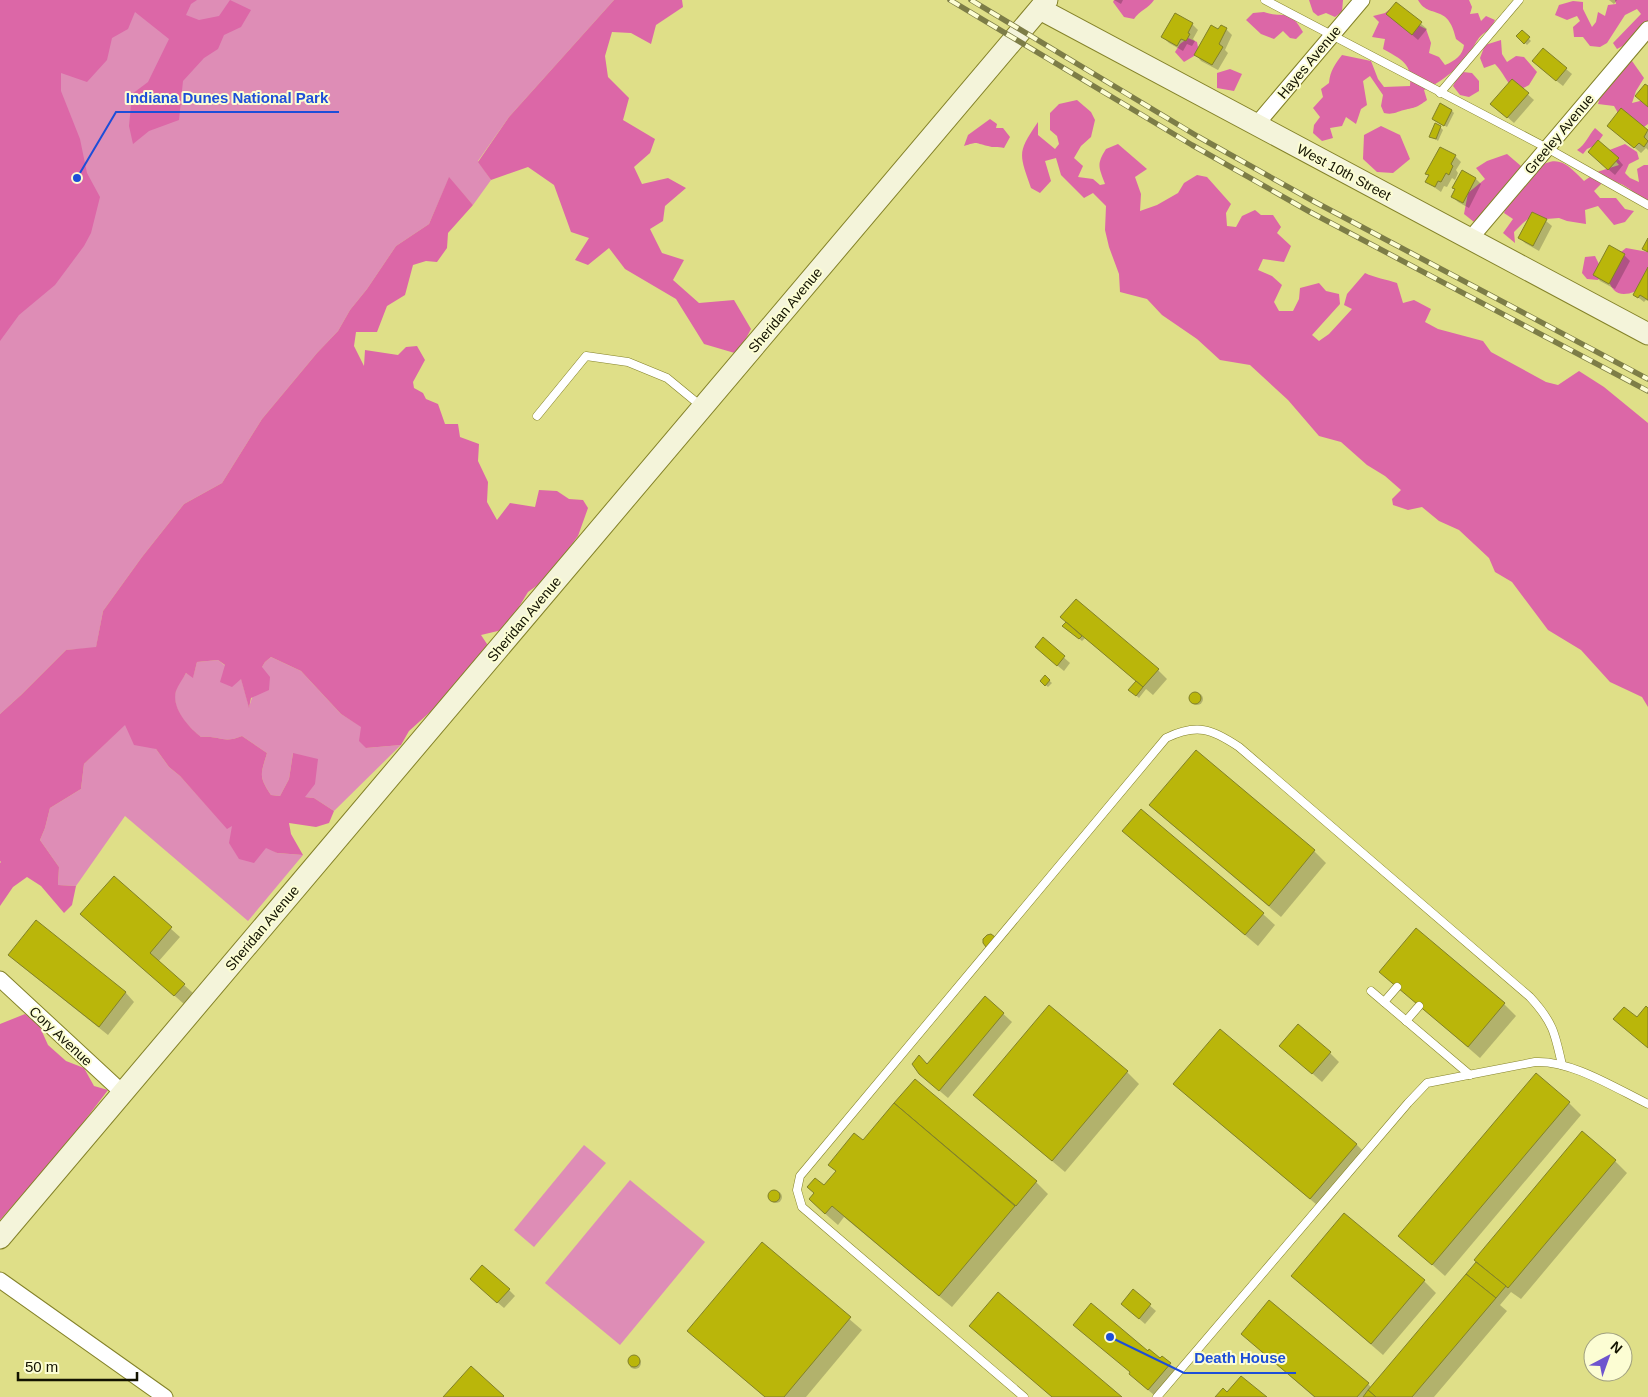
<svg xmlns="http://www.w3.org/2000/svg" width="1648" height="1397" viewBox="0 0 1648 1397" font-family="Arial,sans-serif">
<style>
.green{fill:#de8db6}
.forest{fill:#dc67a7}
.shadow{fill:#0003}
.building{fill:#bab60a;stroke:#828128}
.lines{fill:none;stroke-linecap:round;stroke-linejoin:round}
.lane-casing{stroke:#848229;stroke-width:9}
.street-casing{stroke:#848229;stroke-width:17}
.secondary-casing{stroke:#848229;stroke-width:23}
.lane{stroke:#fff;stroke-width:8}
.street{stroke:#fff;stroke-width:15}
.secondary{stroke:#f4f4da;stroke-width:21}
.rail-casing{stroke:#7d7d47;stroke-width:5.5}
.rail{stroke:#fcfdd3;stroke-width:4;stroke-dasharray:11;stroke-linecap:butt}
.labels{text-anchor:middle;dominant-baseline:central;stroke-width:4;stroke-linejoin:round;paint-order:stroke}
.street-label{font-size:14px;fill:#131300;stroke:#fcfdd3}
.leader{fill:none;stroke:#1d4ed8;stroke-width:2}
.callout-dot{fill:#1d4ed8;stroke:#fcfdd3;stroke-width:2}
.callout-label{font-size:15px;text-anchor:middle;font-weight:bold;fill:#1d4ed8;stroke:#fcfdd3;stroke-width:4;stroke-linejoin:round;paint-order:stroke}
</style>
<rect width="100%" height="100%" fill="#dfdf88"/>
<g class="green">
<polygon points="0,0 614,0 509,117 478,161 491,180 473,205 449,178 429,224 396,246 367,289 350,310 338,331 317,353 262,419 222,483 184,504 142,557 103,611 96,648 66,650 21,695 0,714"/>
<path d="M271 657 301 671 341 714 362 727 366 748 401 745 334 811 314 798 305 797 293 753 289 779 280 796 271 795C258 776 261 774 267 753L242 736C223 744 219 735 201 737 189 728 170 708 176 690 178 684 183 678 186 673L193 677 197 662 218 660 241 678 249 707 262 667 265 662Z"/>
<polygon points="125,724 156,749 169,767 180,776 227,828 232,825 277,853 303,855 248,921 125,816 76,886 58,885 59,867 40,840 45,828 50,808 81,789 84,764"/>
<polygon points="584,1145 606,1163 534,1247 514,1230"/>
<polygon points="630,1180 705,1242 620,1345 545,1283"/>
</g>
<g class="forest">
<polygon points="0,0 197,0 191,4 186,15 199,20 219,16 230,0 251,10 241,27 224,35 218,49 204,58 183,81 179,120 149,131 133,144 129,126 132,94 148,82 169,39 135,12 128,29 112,38 107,60 87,82 61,73 61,91 80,139 87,173 100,197 91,233 84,246 55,285 19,315 0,341"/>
<polygon points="614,0 682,0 683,7 656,25 651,44 631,33 612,32 605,56 608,77 629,98 623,120 655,139 650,153 634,167 642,184 668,178 686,188 665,206 663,221 650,229 662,253 684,260 673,280 699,303 734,300 751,329 738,354 704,344 676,299 625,269 609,248 588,265 575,260 589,238 571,232 554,185 528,167 491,180 478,162 509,117"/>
<path d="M1114 0H1154C1149 8 1139 11 1134 19L1124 17 1113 2Z"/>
<polygon points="1309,0 1343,0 1342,12 1335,17 1326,13 1318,16 1313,12"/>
<path d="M1418 0H1469L1472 7 1470 14 1478 13 1481 21 1486 16 1495 20 1490 30C1475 35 1474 52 1463 62 1452 73 1439 83 1424 90L1427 100C1416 108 1416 107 1404 110 1396 112 1393 115 1384 113L1381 106 1383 95 1370 76 1363 81 1367 105 1361 109 1356 124 1346 117 1342 126 1330 128 1333 138 1322 141 1313 133 1314 125 1320 117 1313 108 1323 97 1321 89 1329 83C1330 71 1335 64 1342 55L1371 61 1378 79 1384 87 1410 86C1413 64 1401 59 1383 49L1385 39 1372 37 1379 22 1373 16 1385 13 1394 6 1418 25 1426 29 1431 43 1429 53 1439 57 1445 65C1455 61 1463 55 1464 45L1456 39C1448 2 1429 20 1418 0Z"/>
<polygon points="1615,0 1648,0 1648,37 1630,42 1617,49 1613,43 1641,14 1637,9 1625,15 1607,43 1600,47 1590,46 1583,37 1574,37 1573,27 1580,21 1577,16 1567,20 1555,15 1559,5 1573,1 1583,2 1583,9 1592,27 1596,22 1598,12 1605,16 1608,5 1616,4"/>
<path d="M1264 12C1284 19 1289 7 1303 32L1296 39 1290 38 1283 31 1274 39 1261 34 1246 20 1253 13Z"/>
<polygon points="1188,38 1197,42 1199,53 1184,62 1175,52 1180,44"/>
<path d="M1501 40 1502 54 1507 62 1516 56 1524 57 1537 72 1529 85 1516 92C1507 83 1503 72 1495 64L1484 68 1480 58 1485 45Z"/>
<polygon points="1632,61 1644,78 1636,91 1632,103 1648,99 1648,124 1641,129 1618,113 1614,106 1598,104 1608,70"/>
<polygon points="1230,69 1242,74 1234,91 1217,88 1217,73"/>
<polygon points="1463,72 1472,73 1479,81 1479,91 1469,97 1460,95 1453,86 1457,78"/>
<path d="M1077 100 1091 112 1095 120 1091 137 1081 146 1074 158 1083 166 1078 177 1093 179 1100 185 1105 184C1099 167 1096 165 1106 149L1118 144 1147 169 1135 177 1141 194 1140 211 1157 205 1178 193 1184 183 1197 175 1207 177 1231 204 1226 213 1227 226 1236 227 1242 216 1255 210 1261 215H1273L1281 227 1277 233 1291 246 1284 262 1263 259 1258 270 1272 276 1282 285 1274 302 1279 311H1293L1299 299 1300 288 1319 283 1326 291 1339 294 1340 304 1312 335 1319 341 1329 334 1352 309 1344 305 1347 294 1365 273C1375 278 1386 279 1397 283L1403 303 1414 300 1431 309 1425 322 1438 329 1483 341 1491 352 1546 382 1558 385 1579 371 1604 387 1648 423V707L1642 697 1610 682 1581 650 1548 630 1512 582 1495 572 1489 558 1459 530 1439 521 1422 507 1408 510 1393 505 1392 499 1401 490 1385 476 1367 465 1341 442 1319 436 1288 400 1250 365 1220 360 1197 339 1162 315 1147 299 1120 292 1119 274 1109 247 1105 230 1106 206 1093 193 1084 198 1061 175 1056 158 1045 161 1051 181 1040 193 1031 188C1019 153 1017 153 1038 122V135L1055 149 1059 144 1057 136 1050 130V113L1059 104Z"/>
<path d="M990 119 997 124 996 128H1003L1010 137 1004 148C998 146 993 148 988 146 974 143 979 141 964 146L968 135Z"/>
<polygon points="1381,126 1400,135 1410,159 1393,173 1377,172 1363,159 1364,135"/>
<path d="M1595 128 1603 135 1596 145 1587 149 1583 154 1577 150C1586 144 1588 136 1595 128Z"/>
<path d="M1625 144 1637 152 1639 159 1629 164 1625 173 1630 178 1639 182 1637 169 1644 165H1648V210C1641 205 1638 196 1632 191 1625 185 1615 181 1606 179L1594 191 1600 198H1616L1625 209 1634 211 1625 222 1614 225 1598 206 1585 210 1586 224 1567 221 1559 218 1546 219 1534 214 1523 223 1514 232 1515 243 1503 233 1513 219 1504 213 1509 200 1519 192 1504 187 1488 205 1487 213 1474 222 1464 214 1468 193 1485 179 1476 168 1487 161 1507 154 1521 166 1534 170C1558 153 1566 163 1584 181L1597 172 1619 165 1607 151Z"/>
<path d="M449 177 473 205 448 233 447 248 437 262 426 261 413 265 405 295 387 306 377 332H356L354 346 364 366 365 350 398 355 406 347 417 346 425 360 413 382 414 388 423 393 426 399 438 404 445 424H458L460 437 479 444 478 461 488 482 487 502 497 520 510 503 535 507 539 490 557 491 569 499 583 500 588 508 578 536 545 580 528 592 517 610 511 625 502 630 481 635 491 650 470 665 468 678 409 731 401 745 366 748 359 741 361 727 341 714 301 671 271 657 265 662 262 667 270 677 269 690 251 698 249 708 241 679 232 687 220 682 225 665 218 660 197 662 193 678 186 673C183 679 178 685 176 691 171 708 189 728 201 737 219 735 223 744 242 736L267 753C261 774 258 776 271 795L280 796 289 779 293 753 318 759 315 784 305 797 314 798 334 811 329 823 316 827 289 823 291 834 303 855 277 853 266 848 254 863 239 859 229 843 232 826 227 829 180 776 169 767 156 749 134 745 125 725 84 764 81 789 50 808 45 828 40 840 59 867 58 885 76 886 72 905 64 913 41 886 27 877 13 887 0 906V863L1 862 0 861V714L21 695 66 650 96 647 103 611 142 557 184 504 222 483 262 419 317 353 338 331 350 310 367 289 396 246 429 224Z"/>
<path d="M1626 248 1648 252V286C1629 295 1613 302 1607 275L1601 274 1598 280 1587 279 1582 273 1585 257 1595 256 1602 270 1611 260Z"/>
<polygon points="25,1014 39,1025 48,1045 66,1061 84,1068 94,1086 108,1090 63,1149 0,1220 0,1024"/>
</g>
<g class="shadow">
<polygon points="1114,0 1123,0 1121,4"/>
<polygon points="1609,0 1617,0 1614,4"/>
<polygon points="1397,3 1427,29 1418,40 1394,19"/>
<polygon points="1192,24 1198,30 1193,39 1195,41 1192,46 1187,44 1183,51 1169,43 1163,37"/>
<polygon points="1226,29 1232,35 1225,50 1228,53 1218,70 1201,61 1196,55 1219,31"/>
<polygon points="1522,32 1531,41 1527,45 1518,36"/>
<polygon points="1539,67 1566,69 1572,74 1563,86"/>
<polygon points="1512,80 1534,100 1514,123 1498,109"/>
<polygon points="1621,110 1648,132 1648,150 1646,148 1641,153 1614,131"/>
<polygon points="1452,111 1454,113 1447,127 1433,119"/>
<polygon points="1440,127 1443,130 1438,141 1431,136"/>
<polygon points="1455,156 1461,162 1456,170 1458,173 1455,180 1452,178 1447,187 1444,186 1441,192 1427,182 1430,176 1427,173"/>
<polygon points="1595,158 1618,159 1623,165 1615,175"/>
<polygon points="1476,179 1481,184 1469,208 1458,202 1452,196"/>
<polygon points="1533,213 1546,221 1552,226 1539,251 1525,243 1520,238"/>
<polygon points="1624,255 1630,261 1615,289 1600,281 1595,275"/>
<polygon points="1648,270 1648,301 1646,300 1644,302 1635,295"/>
<polygon points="1067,622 1158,670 1167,679 1153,695 1146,689 1139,698 1130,690 1137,682 1085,638 1082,641 1066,628"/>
<polygon points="1043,639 1070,663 1064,671 1042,653"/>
<polygon points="1045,677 1052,683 1048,687 1041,681"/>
<circle cx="1197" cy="699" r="6"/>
<polygon points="1196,752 1314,851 1326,863 1281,917 1163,817 1151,805"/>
<polygon points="1124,831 1263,914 1275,925 1258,946 1136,843"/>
<polygon points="114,878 180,937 158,962 193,993 184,1004 91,923"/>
<polygon points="36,922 126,993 134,1002 108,1035 19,964 10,955"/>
<polygon points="1416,930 1504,1004 1516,1016 1480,1058 1381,972"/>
<polygon points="985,997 1012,1022 948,1098 929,1082 927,1065"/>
<polygon points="1330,1053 1339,1062 1322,1082 1290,1054"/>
<polygon points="1127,1072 1139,1084 1065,1172 987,1106"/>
<polygon points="915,1081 1036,1182 1048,1194 952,1307 844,1217 838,1225 822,1211 825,1187 837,1172 829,1164 863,1142"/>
<polygon points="1175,1084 1356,1144 1368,1156 1323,1210 1187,1096"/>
<polygon points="1569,1103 1581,1115 1445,1276 1400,1236"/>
<polygon points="1615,1161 1627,1173 1521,1299 1511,1292 1500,1305 1507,1311 1434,1397 1314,1397 1242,1334 1368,1384 1372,1388 1478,1262"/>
<circle cx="776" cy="1197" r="6"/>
<polygon points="762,1244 862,1330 806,1397 765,1397 689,1331"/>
<polygon points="1292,1276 1424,1281 1436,1293 1383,1355"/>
<polygon points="477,1285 509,1290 515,1296 504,1308"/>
<polygon points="1133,1291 1156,1311 1145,1324 1128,1309"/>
<polygon points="971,1326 1120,1397 1052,1397"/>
<polygon points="1148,1353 1170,1364 1175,1370 1154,1395 1136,1380"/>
<circle cx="635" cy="1363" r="6"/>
</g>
<g class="building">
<polygon points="1396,2 1422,22 1412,35 1386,14"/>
<polygon points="1175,13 1193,23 1188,33 1190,34 1186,41 1181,39 1177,46 1161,37"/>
<polygon points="1211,25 1218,29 1221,25 1227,28 1219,44 1223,47 1212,65 1194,55"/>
<polygon points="1522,30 1530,37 1524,44 1516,36"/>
<polygon points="1543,48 1567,68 1556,81 1532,61"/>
<polygon points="1512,79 1529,93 1507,118 1490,104"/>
<polygon points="1645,84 1648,86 1648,107 1635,96"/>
<polygon points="1440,103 1452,110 1444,126 1432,119"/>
<polygon points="1621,108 1648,130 1644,137 1648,141 1644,147 1639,143 1634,148 1607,126"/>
<polygon points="1435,123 1441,126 1436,139 1429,137"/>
<polygon points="1598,140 1619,158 1608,170 1588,152"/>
<polygon points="1440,147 1456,155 1451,164 1453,166 1449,175 1446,173 1441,182 1438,181 1435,187 1425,182 1429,175 1425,174"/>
<polygon points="1462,170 1476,178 1463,203 1451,197 1455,189 1452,188"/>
<polygon points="1532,212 1547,219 1533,246 1518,238"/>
<polygon points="1648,238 1648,252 1642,249"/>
<polygon points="1609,245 1625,254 1609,284 1593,275"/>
<polygon points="1648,267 1648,300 1640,295 1638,298 1633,295"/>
<polygon points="1076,599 1159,669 1143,687 1060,617"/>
<polygon points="1066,622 1082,636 1079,639 1062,626"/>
<polygon points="1043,637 1065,656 1057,666 1035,647"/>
<polygon points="1045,675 1050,680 1045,686 1040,681"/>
<polygon points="1136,681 1143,687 1136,696 1128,690"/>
<circle cx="1195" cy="698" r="6"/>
<polygon points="1196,750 1315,850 1269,906 1149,805"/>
<polygon points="1141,809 1264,913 1245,935 1122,831"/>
<polygon points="114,876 172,927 150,953 185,984 174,996 80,914"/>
<polygon points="36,920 126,992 99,1027 8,955"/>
<polygon points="1416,928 1505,1003 1468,1047 1379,972"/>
<polygon points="991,934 995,937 991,946 986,947 983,943 983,939 987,935"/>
<polygon points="985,996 1004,1013 939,1091 919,1074 912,1064 919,1055 927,1064"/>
<polygon points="1049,1005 1128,1071 1052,1161 973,1095"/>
<polygon points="1646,1006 1648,1008 1648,1048 1613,1019 1624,1007 1637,1017"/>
<polygon points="1298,1024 1331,1052 1312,1074 1279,1046"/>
<polygon points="1220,1029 1357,1144 1310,1199 1173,1084"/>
<polygon points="1536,1073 1570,1102 1432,1265 1398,1236"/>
<polygon points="915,1079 1037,1181 1016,1206 894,1103"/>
<polygon points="894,1103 1015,1206 939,1296 832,1206 825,1214 809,1199 814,1193 807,1187 815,1178 824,1185 836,1171 828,1165 854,1133 863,1140"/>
<polygon points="1582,1131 1616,1160 1508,1288 1474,1260"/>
<circle cx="774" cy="1196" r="6"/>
<polygon points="1344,1213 1425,1280 1371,1344 1291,1276"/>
<polygon points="762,1242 851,1317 784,1397 765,1397 687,1331"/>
<polygon points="1476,1262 1506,1286 1496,1298 1466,1274"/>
<polygon points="482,1265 510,1289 497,1303 470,1279"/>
<polygon points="1466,1274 1496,1298 1412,1397 1376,1397 1368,1390"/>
<polygon points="1133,1289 1151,1304 1139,1319 1121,1304"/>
<polygon points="998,1292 1122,1397 1052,1397 969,1326"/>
<polygon points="1269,1300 1369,1383 1357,1397 1315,1397 1241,1334"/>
<polygon points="1091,1303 1148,1351 1149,1349 1160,1358 1162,1356 1171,1363 1148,1390 1129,1374 1130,1372 1073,1325"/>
<circle cx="634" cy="1361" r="6"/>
<polygon points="471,1366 504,1396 503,1397 443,1397"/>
<polygon points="1241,1376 1267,1397 1215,1397 1223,1388 1227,1392"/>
<polygon points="1368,1390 1376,1397 1363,1397"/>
</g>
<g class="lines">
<defs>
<g id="lane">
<polyline points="1265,0 1547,148 1648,205"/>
<polyline points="1440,93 1519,0"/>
<polyline points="537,416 586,356 628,362 667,378 701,406"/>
<polyline points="1371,991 1470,1075"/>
<polyline points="1384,1002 1397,987"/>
<polyline points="1406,1021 1419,1006"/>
<path d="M1024 1397 802 1207 797 1190 800 1176 1166 738C1197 723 1212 729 1239 747L1530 997C1553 1022 1555 1033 1562 1065"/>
<path d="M1157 1397 1408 1103 1427 1083 1535 1062C1571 1060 1615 1088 1648 1104"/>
</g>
<g id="street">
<polyline points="1256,125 1362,0"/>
<polyline points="1470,239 1648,29"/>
<polyline points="0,979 123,1093"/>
<polyline points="0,1280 165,1397"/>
</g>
<g id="secondary">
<polyline points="1040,9 1648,334"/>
<polyline points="0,1238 1047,0"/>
</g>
</defs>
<use href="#lane" class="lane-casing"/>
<use href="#street" class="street-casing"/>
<use href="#secondary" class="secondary-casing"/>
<use href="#lane" class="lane"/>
<use href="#street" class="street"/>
<use href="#secondary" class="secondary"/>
<defs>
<g id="rail">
<polyline points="950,0 1192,145 1310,212 1648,391"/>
<polyline points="971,0 1197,136 1315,202 1648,379"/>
</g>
</defs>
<use href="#rail" class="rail-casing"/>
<use href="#rail" class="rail"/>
</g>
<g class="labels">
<g class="street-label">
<text transform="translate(1309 62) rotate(-50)">Hayes Avenue</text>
<text transform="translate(1559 134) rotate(-50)">Greeley Avenue</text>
<text transform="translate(1344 172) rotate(28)">West 10th Street</text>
<text transform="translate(785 310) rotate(-50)">Sheridan Avenue</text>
<text transform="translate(524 619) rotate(-50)">Sheridan Avenue</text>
<text transform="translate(262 928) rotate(-50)">Sheridan Avenue</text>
<text transform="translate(61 1036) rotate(43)">Cory Avenue</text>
</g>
</g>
<path class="leader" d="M77 178L116 112H339M1110 1337L1184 1373H1296"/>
<g class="callout-dot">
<circle cx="77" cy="178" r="5"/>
<circle cx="1110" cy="1337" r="5"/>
</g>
<g class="callout-label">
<text x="227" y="103">Indiana Dunes National Park</text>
<text x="1240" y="1363">Death House</text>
</g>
<g transform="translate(1608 1357) rotate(41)"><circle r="24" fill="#fcfdd3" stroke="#9f9f7f"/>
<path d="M0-4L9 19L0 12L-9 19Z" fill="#6e55ce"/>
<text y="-8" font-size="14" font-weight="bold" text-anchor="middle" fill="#131300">N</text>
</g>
<path d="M18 1372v8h119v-8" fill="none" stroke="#131300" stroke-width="2.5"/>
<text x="25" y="1372" font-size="15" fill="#131300" stroke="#fcfdd3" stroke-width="4" paint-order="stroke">50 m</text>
</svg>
